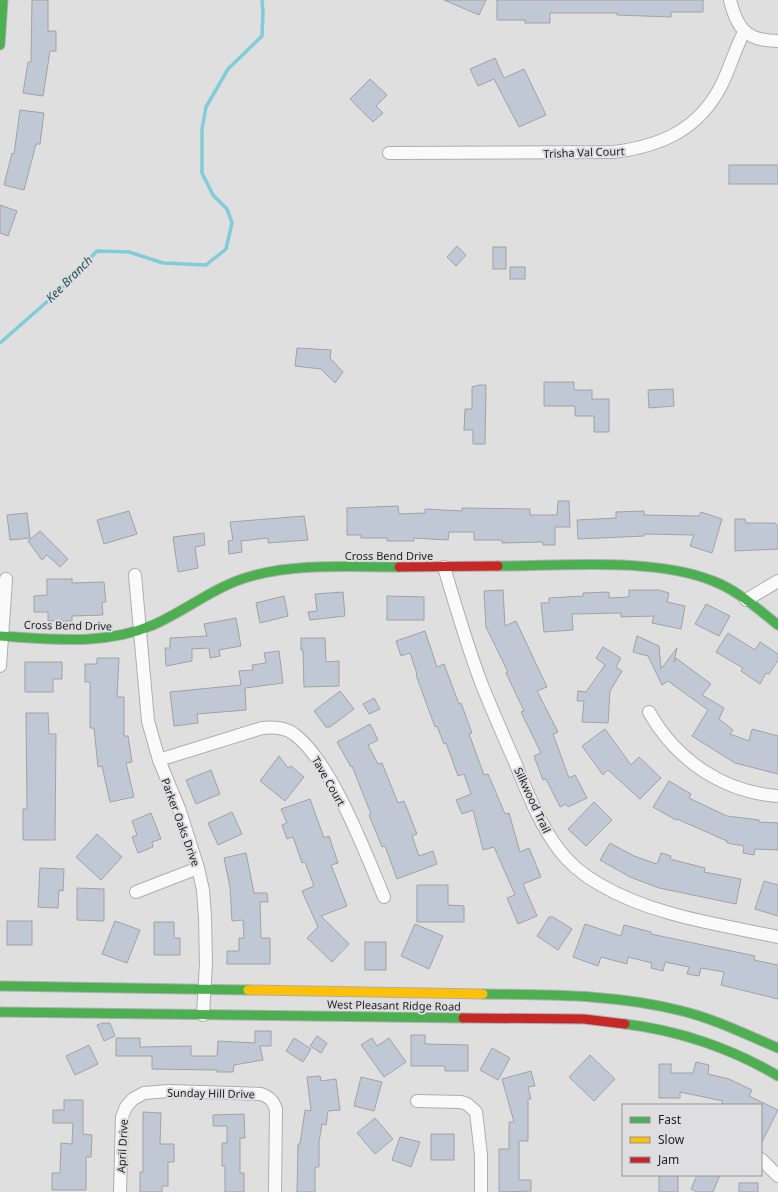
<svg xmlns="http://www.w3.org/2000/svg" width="778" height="1192" viewBox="0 0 778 1192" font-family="'Noto Sans',sans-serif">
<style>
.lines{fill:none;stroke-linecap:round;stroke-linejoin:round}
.stream{stroke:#80ccd9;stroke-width:3.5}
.building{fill:#c1c8d5;stroke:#a2a2a2}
.street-casing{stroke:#aeaeae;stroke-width:14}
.fast-casing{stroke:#aeaeae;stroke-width:11}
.slow-casing{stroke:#aeaeae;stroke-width:11}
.jam-casing{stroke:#aeaeae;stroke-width:11}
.street{stroke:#fafafa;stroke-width:12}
.fast{stroke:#4caf50;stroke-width:9}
.slow{stroke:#ffc107;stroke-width:9}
.jam{stroke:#c62828;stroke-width:9}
.labels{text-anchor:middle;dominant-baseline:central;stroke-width:4;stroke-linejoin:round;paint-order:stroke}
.street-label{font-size:11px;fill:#232424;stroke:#dedee0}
.water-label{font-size:12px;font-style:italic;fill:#23525a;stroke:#dedee0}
</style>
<rect width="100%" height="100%" fill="#dfdfdf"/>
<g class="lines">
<polyline class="stream" points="0,343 58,292 97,251 129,252 163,263 206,265 226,249 232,223 227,209 213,195 202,173 202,129 206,107 228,69 262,36 263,12 262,0"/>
</g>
<g class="building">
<polygon points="32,0 48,0 48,31 56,31 56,51 50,51 43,96 23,93 28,62 31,62"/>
<polygon points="444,0 486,0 479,15"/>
<polygon points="497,0 703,0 703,12 671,12 671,17 617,15 617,13 550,13 550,23 525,23 525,20 497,20"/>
<polygon points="495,58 504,78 524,69 546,115 519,127 494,79 478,86 470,69"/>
<polygon points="370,79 387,95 376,106 383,113 373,122 350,99"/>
<polygon points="20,110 44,113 40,144 36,144 24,190 4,185 12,153 14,154"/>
<rect x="729" y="165" width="49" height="19"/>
<polygon points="0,205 17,211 8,236 0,233"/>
<polygon points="457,246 466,255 456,266 447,257"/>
<rect x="493" y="247" width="13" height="22"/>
<rect x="510" y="267" width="15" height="12"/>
<polygon points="297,348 331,350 330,358 343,372 335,383 321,369 295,366"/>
<polygon points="544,382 574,382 574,390 592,390 592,399 609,399 609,432 594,432 594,416 575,416 575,406 544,406"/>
<polygon points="479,385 486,385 485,444 473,444 473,430 464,430 465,409 472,409 472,387"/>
<polygon points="673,389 674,406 649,408 648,390"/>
<polygon points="558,501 569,501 570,527 555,527 555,545 543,545 543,542 502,543 502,540 474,540 474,532 449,532 448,540 414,538 414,541 387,541 387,538 361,538 361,535 347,535 347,508 398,506 399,514 425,513 425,509 462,511 462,508 530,509 530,515 557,515"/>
<polygon points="129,511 137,534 104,544 97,520"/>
<polygon points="644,511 644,515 699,516 701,512 722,519 712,553 690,546 694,535 644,534 644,536 578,539 577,520 616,518 616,512"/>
<polygon points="27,513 30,538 10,540 7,515"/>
<polygon points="304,516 308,540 268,543 268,538 241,541 242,552 229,554 228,541 233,540 230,522"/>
<polygon points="735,519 745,519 746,523 775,523 778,526 778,549 735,551"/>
<polygon points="40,531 68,559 60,567 47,555 42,560 28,541"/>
<polygon points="204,533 205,545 195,547 198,568 178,572 173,537"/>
<polygon points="47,579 72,579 72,583 104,582 106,602 102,602 103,615 72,616 72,621 48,621 48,612 34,612 34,596 47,595"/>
<polygon points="503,590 505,626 516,621 547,687 537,691 558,732 553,734 569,778 575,775 587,798 568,807 566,804 560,807 546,779 543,780 534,756 541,753 521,712 524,711 506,673 508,672 486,627 484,591"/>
<polygon points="629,590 659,590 669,593 667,602 685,606 681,629 652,623 654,616 621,617 621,613 572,614 573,630 544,632 541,603 549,603 549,598 583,596 583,593 609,592 609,598 629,597"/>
<polygon points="343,592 345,616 310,620 308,612 317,611 315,594"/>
<polygon points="284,596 288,616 260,623 256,603"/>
<polygon points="387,596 424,597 424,620 387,620"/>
<polygon points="706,604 730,616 719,636 695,624"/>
<polygon points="236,618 241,646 219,650 220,656 210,658 209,648 192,649 192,661 166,666 165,648 170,648 170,638 207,636 204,624"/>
<polygon points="425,631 437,667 444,664 459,704 461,703 472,733 469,734 484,775 488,774 505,814 509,813 520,852 529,848 541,877 523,884 537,916 518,924 507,898 515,895 494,847 483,850 473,810 462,814 456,800 471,794 464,774 458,776 446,743 444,744 437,726 435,727 416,675 417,674 410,653 401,656 396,641"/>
<polygon points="728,633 755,650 760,642 778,654 778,660 769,674 766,673 760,684 741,671 743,668 716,652"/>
<polygon points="637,636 659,646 661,669 677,648 674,662 676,658 711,684 702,695 724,708 719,719 733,730 730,734 749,741 752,729 778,736 778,774 735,763 692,736 708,710 668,681 662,685 648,656 633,652"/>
<polygon points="301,638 325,638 326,662 339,661 339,686 304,687 303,650 301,650"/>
<polygon points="603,647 621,658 616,667 622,671 610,691 608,723 582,722 584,701 577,701 578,691 586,692 605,665 596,658"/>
<polygon points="279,651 283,683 245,688 246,710 197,714 198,723 174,726 170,692 241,685 239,671 253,670 252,665 266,663 264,653"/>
<polygon points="97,658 119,658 117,697 124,697 124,736 128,736 132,762 126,763 134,797 110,802 102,766 98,767 94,728 90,728 90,682 85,682 85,664 97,664"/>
<polygon points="25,662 62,662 62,679 53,679 53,692 25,692"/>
<polygon points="340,691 354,709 330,727 326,727 314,711"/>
<polygon points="374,698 380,709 369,714 363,704"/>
<polygon points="26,713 48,713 49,734 56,734 55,840 23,840 23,809 27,809"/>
<polygon points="370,724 378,740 368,745 378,764 382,763 398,803 404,801 417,834 412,836 419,856 433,851 437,864 397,879 385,846 382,847 369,815 371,814 352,766 351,767 337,742"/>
<polygon points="605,729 631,765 639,757 661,778 640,799 608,770 603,775 582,746"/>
<polygon points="279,756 288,768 291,766 304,777 285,801 260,781"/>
<polygon points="211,770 220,794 196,804 186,780"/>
<polygon points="669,781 691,794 689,798 727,816 759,820 759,822 778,823 778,850 755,849 754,855 743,853 744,846 727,843 727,841 677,819 676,820 653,807"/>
<polygon points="310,799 324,838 329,836 338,863 331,865 347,906 321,916 349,944 332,962 307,938 318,927 302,891 314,886 305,862 302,863 293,837 287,839 282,825 287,823 281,809"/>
<polygon points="594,802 612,820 586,846 568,829"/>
<polygon points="232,812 242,834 218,845 208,823"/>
<polygon points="151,813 161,839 152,842 153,847 138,853 132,837 137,835 132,821"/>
<polygon points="97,834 122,857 101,880 76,857"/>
<polygon points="610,843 634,856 657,864 661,853 671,856 670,859 705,868 704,872 741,879 736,904 659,888 630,877 600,860"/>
<polygon points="246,853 254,893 267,893 268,902 260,902 261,938 270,938 270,964 227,964 227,951 239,951 239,938 244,938 243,920 232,921 230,887 224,858"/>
<polygon points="40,868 64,869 63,891 59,890 58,908 38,907"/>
<polygon points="764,881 778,885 778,916 755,909"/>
<polygon points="417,885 448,885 448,905 464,906 464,922 417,922"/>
<polygon points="77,888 104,889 104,921 77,920"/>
<polygon points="549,917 553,917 572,929 558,950 537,936"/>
<rect x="7" y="921" width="25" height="24"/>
<polygon points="115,921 140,930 127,963 102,954"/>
<polygon points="154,922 174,922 174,938 180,938 180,955 154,955"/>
<polygon points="415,924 443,936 429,969 401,956"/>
<polygon points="585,924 621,936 624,925 651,932 651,934 755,956 754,960 778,965 778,999 721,985 724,972 701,968 699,976 687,974 689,967 665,962 663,971 651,968 652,963 628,957 627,964 601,957 598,966 573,957"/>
<rect x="365" y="942" width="21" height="28"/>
<polygon points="102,1023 110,1023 115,1036 104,1041 97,1025"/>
<polygon points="255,1031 271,1031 271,1046 260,1046 263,1060 234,1065 233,1072 217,1072 217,1070 152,1069 152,1056 116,1056 116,1038 140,1038 140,1047 191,1046 191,1056 217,1056 218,1041 255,1043"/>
<polygon points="411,1035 425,1035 425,1044 468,1045 468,1071 445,1071 445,1066 411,1066"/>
<polygon points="317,1036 327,1043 321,1053 310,1046"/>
<polygon points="294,1038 311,1049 303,1062 286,1051"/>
<polygon points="372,1038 377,1046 389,1038 406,1062 384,1077 361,1045"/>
<polygon points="89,1045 98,1064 75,1075 66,1056"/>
<polygon points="492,1048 510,1058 498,1080 480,1070"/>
<polygon points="590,1055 615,1079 594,1101 569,1077"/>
<polygon points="696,1062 709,1065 708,1074 729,1079 752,1090 749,1096 778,1110 761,1144 761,1105 721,1105 723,1101 680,1092 680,1098 659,1098 659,1064 671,1064 671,1073 693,1073"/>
<polygon points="531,1071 535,1086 528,1087 531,1099 528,1099 528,1141 519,1141 519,1180 531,1180 531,1191 499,1192 499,1149 509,1149 509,1122 514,1122 502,1079"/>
<polygon points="320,1076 321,1081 336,1079 340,1110 328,1111 326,1125 322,1124 319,1142 319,1167 315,1167 315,1192 297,1192 298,1144 300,1144 305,1110 311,1111 307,1077"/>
<polygon points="361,1077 382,1082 374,1111 354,1106"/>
<polygon points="64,1100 83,1100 83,1134 92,1135 91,1157 86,1157 86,1190 52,1190 52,1173 60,1173 61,1143 72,1144 73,1123 53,1123 53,1110 64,1110"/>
<polygon points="143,1112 161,1113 160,1144 174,1144 174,1162 168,1162 168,1186 162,1186 162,1192 140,1192 140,1172 143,1172"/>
<polygon points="244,1114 245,1138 240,1138 240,1173 244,1173 244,1192 225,1192 225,1166 222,1166 222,1143 227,1143 227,1126 213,1126 213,1115"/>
<polygon points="375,1118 393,1139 375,1154 357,1133"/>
<rect x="431" y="1134" width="23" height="26"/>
<polygon points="400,1137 420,1142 411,1167 392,1160"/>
<rect x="659" y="1175" width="19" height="17"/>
<polygon points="697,1175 720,1175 713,1192 697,1192 691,1189"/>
<rect x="739" y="1183" width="19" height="9"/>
</g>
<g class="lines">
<defs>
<g id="street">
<path d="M730 0C737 29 747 41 778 41"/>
<path d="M389 153 614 152C661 146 698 130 721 86 730 68 735 49 744 32"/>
<path d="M444 567C456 607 467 646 482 685 492 710 503 735 514 760 527 791 539 824 560 851 570 864 585 876 599 884 653 916 718 924 778 937"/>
<polyline points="135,575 148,721 159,760 180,811 198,868 203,890 205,917 206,963 203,1015"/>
<polyline points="746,600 778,581"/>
<polyline points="0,666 6,579"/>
<path d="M649 712C676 760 723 792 778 796"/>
<path d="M159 760 262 728C273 727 285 727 294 734 331 761 366 854 384 897"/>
<polyline points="136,892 198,868"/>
<polyline points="417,1101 461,1102 467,1104 476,1112 481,1155 481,1192"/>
<polyline points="761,1159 778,1176"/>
<path d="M120 1192 122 1117 126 1107 133 1099 144 1093 169 1091 261 1094C269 1097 273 1100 276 1109L275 1192"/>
</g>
<g id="fast">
<polyline points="0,45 3,0"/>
<path d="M498 566C561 566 654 557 713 581 737 590 758 609 778 625"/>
<path d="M0 636C51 639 104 646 153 625 185 611 214 587 248 577 296 563 349 567 399 567"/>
<polyline points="0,986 248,990"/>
<path d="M483 994C550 995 617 994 682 1011 715 1019 747 1035 778 1048"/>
<polyline points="0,1012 463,1018"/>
<path d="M625 1024C678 1030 733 1049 778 1076"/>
</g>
<polyline id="slow" points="248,990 483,994"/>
<g id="jam">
<polyline points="399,567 498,566"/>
<polyline points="463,1018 584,1019 625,1024"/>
</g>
</defs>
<use href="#street" class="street-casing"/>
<use href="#fast" class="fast-casing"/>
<use href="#slow" class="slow-casing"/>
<use href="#jam" class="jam-casing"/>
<use href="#street" class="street"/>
<use href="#fast" class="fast"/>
<use href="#slow" class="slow"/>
<use href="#jam" class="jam"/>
</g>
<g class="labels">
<g class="street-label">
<text transform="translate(584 152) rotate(-2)">Trisha Val Court</text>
<text x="389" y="555">Cross Bend Drive</text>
<text transform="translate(68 625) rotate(1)">Cross Bend Drive</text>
<text transform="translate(329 781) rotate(60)">Tave Court</text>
<text transform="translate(533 800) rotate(65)">Silkwood Trail</text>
<text transform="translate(181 822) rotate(70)">Parker Oaks Drive</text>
<text transform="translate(394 1005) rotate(1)">West Pleasant Ridge Road</text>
<text transform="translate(211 1093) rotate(1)">Sunday Hill Drive</text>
<text transform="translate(122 1146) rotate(-87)">April Drive</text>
</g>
<g class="water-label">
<text transform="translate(69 279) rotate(-45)">Kee Branch</text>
</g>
</g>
<rect x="622" y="1104" width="140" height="72" fill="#dedee0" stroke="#939495"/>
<rect x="630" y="1117" width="20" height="6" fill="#4caf50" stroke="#939495"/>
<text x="658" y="1124" font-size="12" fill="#232424">Fast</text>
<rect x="630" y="1137" width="20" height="6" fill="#ffc107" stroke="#939495"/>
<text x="658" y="1144" font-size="12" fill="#232424">Slow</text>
<rect x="630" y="1157" width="20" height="6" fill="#c62828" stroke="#939495"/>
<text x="658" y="1164" font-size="12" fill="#232424">Jam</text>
</svg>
